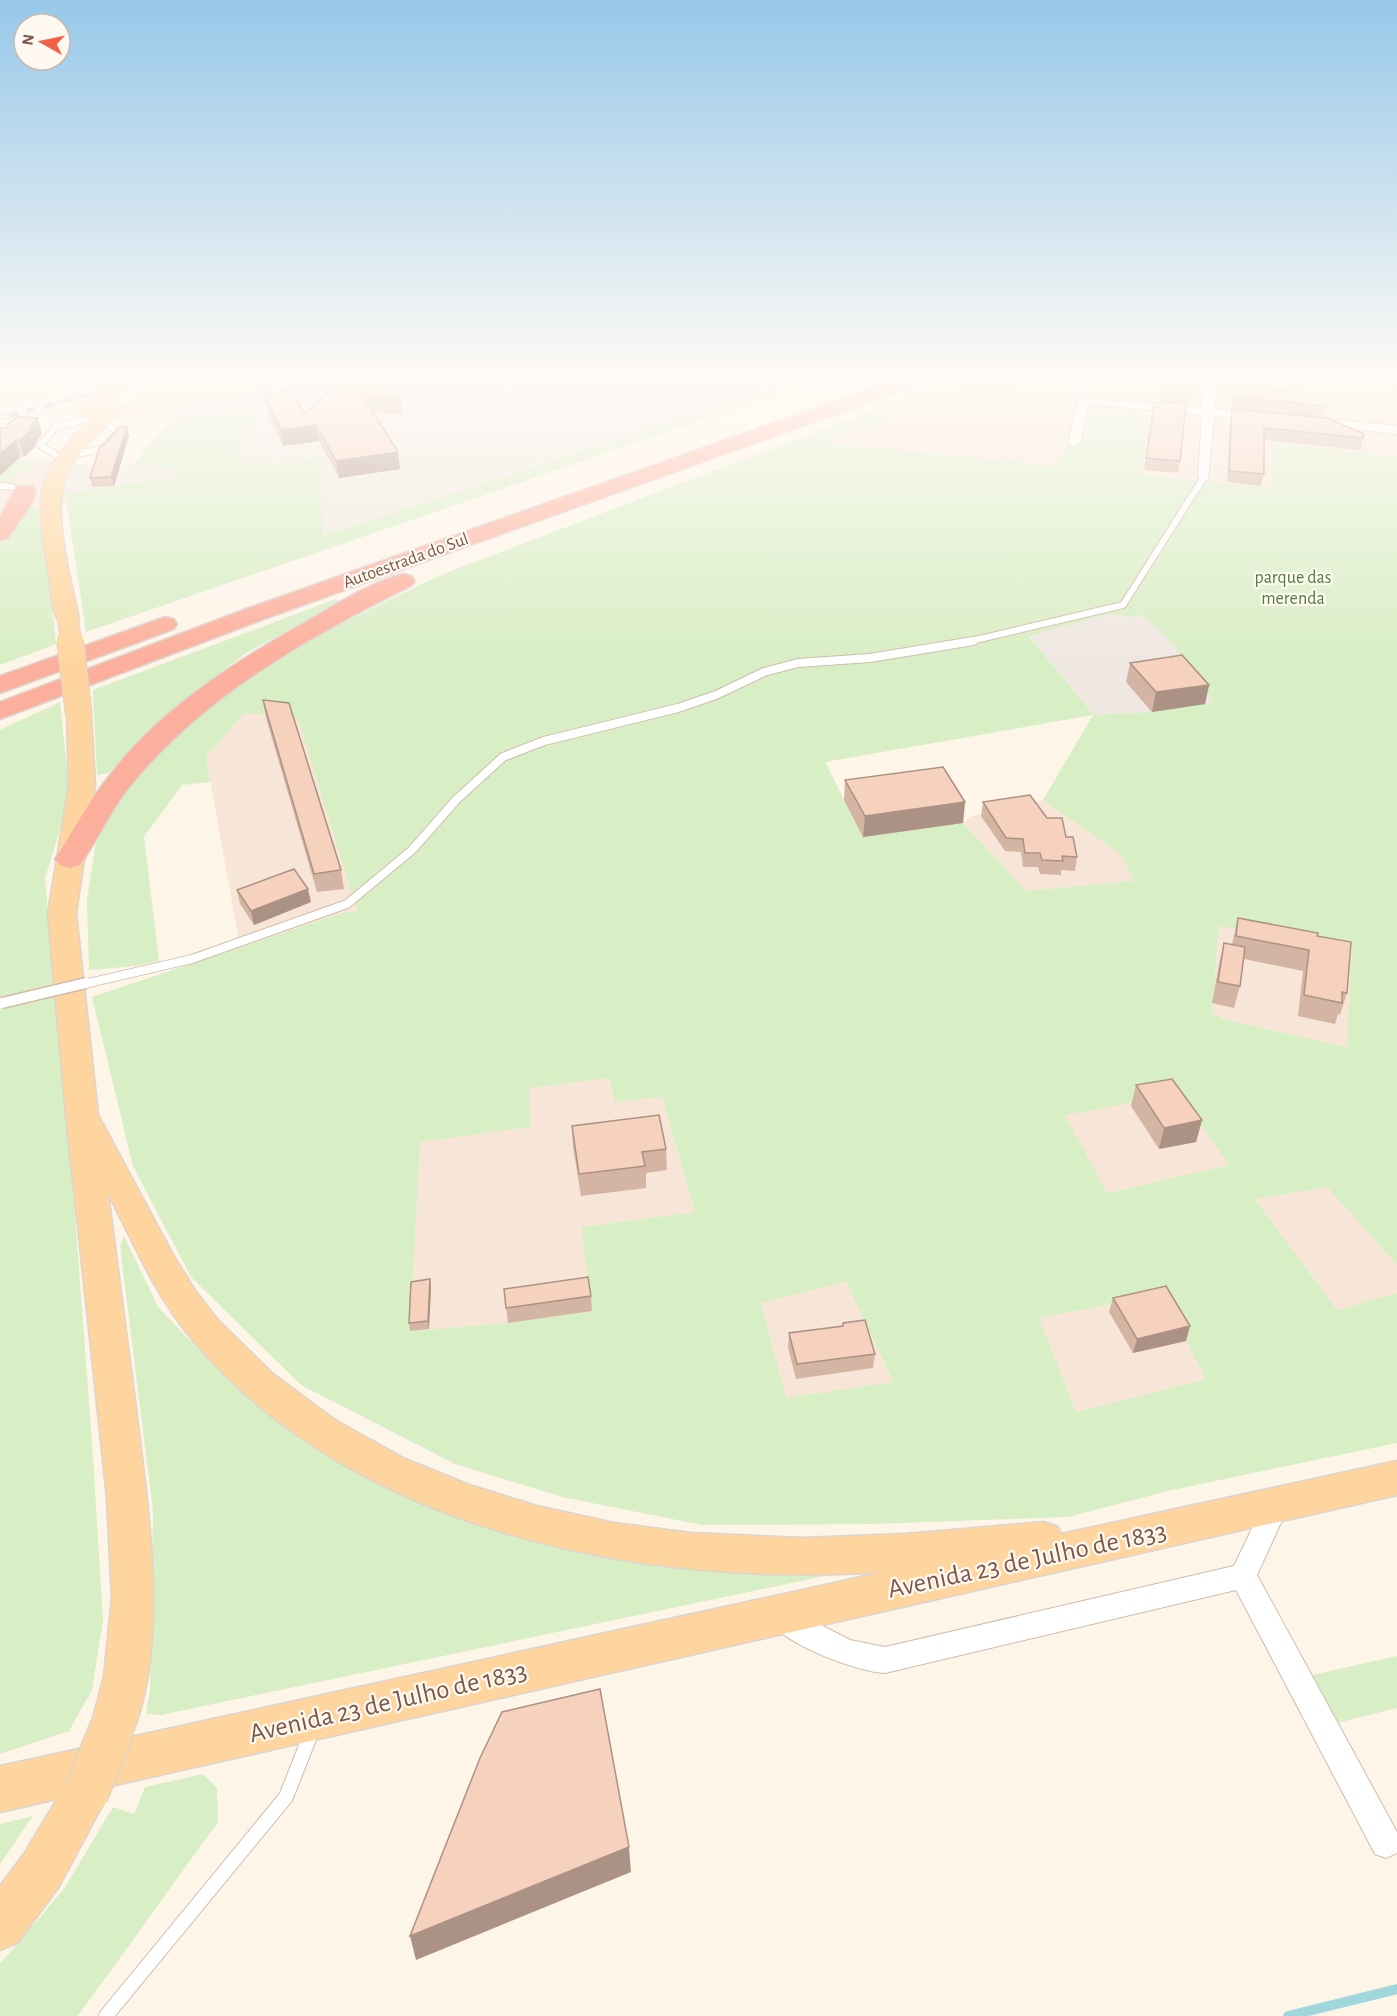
<svg xmlns="http://www.w3.org/2000/svg" width="1397" height="2016" viewBox="0 0 1397 2016" font-family="'Alegreya Sans',sans-serif">
<style>
.residential{fill:#f7e6d7}
.industrial{fill:#efe7e2}
.green{fill:#d8eec5;fill-rule:evenodd}
.lines{fill:none;stroke-linecap:round;stroke-linejoin:round}
.stream{stroke:#a0d7dd;stroke-width:10}
.service-far2-casing{stroke:#d2bbad;stroke-width:8}
.service-far1-casing{stroke:#d2bbad;stroke-width:10}
.service-casing{stroke:#d2bbad;stroke-width:16}
.minor-casing{stroke:#d2bbad;stroke-width:2}
.primary-casing{stroke:#ddd4d0;stroke-width:3}
.motorway-casing{stroke:#ddd4d0;stroke-width:3}
.path{stroke:#dcb4a0;stroke-width:2;stroke-dasharray:1 3;stroke-linecap:butt}
.service-far2{stroke:#fff;stroke-width:6}
.service-far1{stroke:#fff;stroke-width:8}
.service{stroke:#fff;stroke-width:14}
.minor{fill:#fff;fill-rule:evenodd}
.primary{fill:#ffd59f;fill-rule:evenodd}
.motorway{fill:#fcaf9c;fill-rule:evenodd}
.rail-casing{stroke:#b7a5ca;stroke-width:4.5}
.rail{stroke:#fff9f1;stroke-width:3;stroke-dasharray:9;stroke-linecap:butt}
.service-bridge-far1-casing{stroke:#d2bbad;stroke-width:10;stroke-linecap:butt}
.service-bridge-casing{stroke:#d2bbad;stroke-width:13;stroke-linecap:butt}
.primary-bridge-far2-casing{stroke:#ddd4d0;stroke-width:22;stroke-linecap:butt}
.primary-bridge-far1-casing{stroke:#ddd4d0;stroke-width:28;stroke-linecap:butt}
.primary-bridge-casing{stroke:#ddd4d0;stroke-width:47;stroke-linecap:butt}
.service-bridge-far1{stroke:#fff;stroke-width:8}
.service-bridge{stroke:#fff;stroke-width:10}
.primary-bridge-far2{stroke:#ffd59f;stroke-width:20}
.primary-bridge-far1{stroke:#ffd59f;stroke-width:26}
.primary-bridge{stroke:#ffd59f;stroke-width:44}
.wall{fill:#d4b4a3}
.shaded-wall{fill:#ac9285}
.building{fill:#f6d1be;stroke:#ac9285;stroke-width:1.5}
.labels{text-anchor:middle;dominant-baseline:central;stroke-width:4.5;stroke-linejoin:round;paint-order:stroke}
.far-street-label{font-size:18px;fill:#7c5849;stroke:#fff9f1}
.far-park-label{font-size:18px;fill:#547c3d;stroke:#fff9f1}
.near-street-label{font-size:27px;fill:#7c5849;stroke:#fff9f1}
</style>
<rect width="100%" height="100%" fill="#fef5e9"/>
<g class="residential">
<polygon points="980,379 1397,379 1397,456 1272,443 1271,488 827,443"/>
<polygon points="143,400 168,401 182,406 171,419 115,419 78,415"/>
<polygon points="41,460 74,464 65,493 67,503 43,509 25,508 0,542 0,484 5,484"/>
<polygon points="244,713 298,718 357,911 342,913 240,947 206,757"/>
<polygon points="1043,800 1121,855 1135,881 1026,891 963,823 971,816"/>
<polygon points="1219,926 1353,950 1347,1047 1226,1020 1212,1013"/>
<polygon points="609,1078 615,1102 662,1097 695,1212 581,1227 592,1311 508,1323 410,1331 420,1141 531,1127 529,1088"/>
<polygon points="1179,1094 1230,1165 1107,1193 1064,1114"/>
<polygon points="1327,1187 1397,1265 1397,1293 1337,1310 1255,1199"/>
<polygon points="846,1282 893,1383 785,1398 761,1303"/>
<polygon points="1163,1295 1207,1379 1076,1412 1039,1318"/>
</g>
<g class="industrial">
<polygon points="251,379 801,379 322,536 318,458 65,493 74,464 132,466 182,406 260,395"/>
<polygon points="1111,614 1130,617 1142,615 1171,642 1213,702 1152,712 1094,715 1029,635"/>
</g>
<g class="green">
<polygon points="0,379 110,379 0,408"/>
<polygon points="166,379 251,379 260,395 182,406 168,401 143,400 129,403 146,384"/>
<polygon points="801,379 822,379 86,632 65,493 177,477 176,470 132,466 171,419 258,411 248,440 234,452 249,467 318,458 323,536"/>
<path d="M954 379H980L829 443 1057 466 1063 444 1079 446 1089 405 1152 409 1140 475 1271 488 1272 443 1397 456V1265L1327 1187 1255 1199 1337 1310 1397 1293V1443L1172 1490 1068 1517 873 1524 702 1525 562 1497 455 1464 301 1385 191 1277 133 1166 92 997 342 913 357 911 298 719 244 713 206 757 210 782 182 785 144 837 159 961 136 966 89 970 87 900 96 841 125 788 141 770 224 693 317 635 443 574ZM1111 614 1131 617 1142 615 1171 642 1213 702 1152 712 1094 715 1029 636ZM1093 715 1043 800 1121 855 1134 881 1026 891 963 823 863 837 825 762ZM1219 926 1352 950 1347 1047 1226 1020 1212 1013ZM609 1078 615 1102 662 1097 695 1212 581 1227 592 1311 508 1323 410 1331 420 1142 531 1127 529 1088ZM1179 1094 1229 1165 1107 1193 1065 1115ZM846 1282 893 1382 786 1398 761 1303ZM1162 1295 1206 1379 1076 1412 1039 1318Z"/>
<polygon points="93,398 78,415 46,413 0,426 0,423"/>
<polygon points="0,457 41,460 5,484 0,484"/>
<polygon points="25,507 43,509 56,644 0,665 0,542"/>
<polygon points="336,599 340,603 246,653 168,713 108,773 97,775 93,690"/>
<polygon points="60,702 70,797 45,878 58,1036 63,1056 93,1456 103,1620 92,1690 69,1731 0,1754 0,730"/>
<polygon points="124,1236 158,1307 203,1354 264,1410 359,1470 839,1573 161,1715 146,1714 150,1690 153,1511 120,1246"/>
<polygon points="1397,1656 1397,1708 1333,1724 1308,1676"/>
<polygon points="203,1774 217,1788 218,1822 83,2009 77,2016 0,2016 0,1964 64,1889 113,1807 134,1814 145,1787"/>
<polygon points="33,1816 0,1864 0,1824"/>
</g>
<g class="lines">
<polyline class="stream" points="1288,2016 1397,1989"/>
<defs>
<g id="service-far2">
<polyline points="56,455 40,445 56,427 87,419"/>
<polyline points="70,455 103,449 117,432 102,420"/>
<polyline points="0,486 12,487"/>
<polyline points="967,642 1123,605 1204,477"/>
</g>
<polyline id="service-far1" points="136,972 192,959 347,904 412,850 456,800 503,757 544,741 678,708 716,695 764,672 798,663 870,658 973,641"/>
<polyline id="service" points="106,2016 286,1797 312,1731"/>
<g id="minor">
<polygon points="278,379 290,379 294,385 292,387 284,387"/>
<polygon points="1204,379 1216,379 1214,409 1258,413 1264,417 1258,421 1214,416 1208,480 1204,481 1198,477 1202,415 1088,404 1080,443 1074,447 1068,443 1079,398 1202,408"/>
<polygon points="1317,418 1397,426 1397,434 1313,425 1311,422"/>
<path d="M1276 1494 1285 1497 1289 1505 1257 1575 1397 1832V1853L1386 1858 1375 1854 1236 1590 885 1673C857 1672 780 1643 768 1618L772 1609 782 1605 850 1640 885 1647 1234 1566 1267 1497Z"/>
</g>
<g id="primary">
<path d="M113 402 119 403 122 407C107 428 85 444 71 466 48 504 71 578 79 619L76 624 68 626 60 624C51 610 51 586 48 570 43 541 35 502 47 474 60 446 86 425 107 403Z"/>
<path d="M79 708 88 710 91 715 95 786 76 913 98 1115 172 1253 196 1292 218 1320 273 1374 335 1420 403 1458 469 1485 537 1506 614 1523 691 1533 802 1538 906 1534 1044 1522 1058 1527 1061 1534 1397 1461V1495L107 1787 109 1793 58 1888 17 1943 0 1950V1886L24 1854 57 1799 0 1812V1766L97 1745 90 1729 104 1677 112 1597 107 1497 66 1115 48 913 69 786 67 715 70 710ZM108 1193C133 1242 155 1295 191 1338 352 1532 644 1588 884 1572L131 1737C170 1644 148 1508 136 1409 127 1337 117 1265 108 1193Z"/>
</g>
<g id="motorway">
<polygon points="898,379 926,379 923,383 264,619 0,719 0,702 246,609"/>
<polygon points="25,485 33,486 36,491 32,503 8,538 0,540 0,517 17,486"/>
<path d="M403 574 411 576 415 581 411 586C310 636 208 693 134 781 112 806 99 838 80 865L70 868 60 865 55 859C73 832 87 804 107 779 158 710 236 661 309 620 337 604 373 581 403 574Z"/>
<polygon points="165,617 174,619 177,624 174,629 0,693 0,676"/>
</g>
</defs>
<use href="#service-far2" class="service-far2-casing"/>
<use href="#service-far1" class="service-far1-casing"/>
<use href="#service" class="service-casing"/>
<use href="#minor" class="minor-casing"/>
<use href="#primary" class="primary-casing"/>
<use href="#motorway" class="motorway-casing"/>
<polyline class="path" points="0,382 9,379"/>
<use href="#service-far2" class="service-far2"/>
<use href="#service-far1" class="service-far1"/>
<use href="#service" class="service"/>
<use href="#minor" class="minor"/>
<use href="#primary" class="primary"/>
<use href="#motorway" class="motorway"/>
<defs>
<polyline id="rail" points="0,418 147,379"/>
</defs>
<use href="#rail" class="rail-casing"/>
<use href="#rail" class="rail"/>
<defs>
<polyline id="service-bridge-far1" points="80,985 136,972"/>
<polyline id="service-bridge" points="2,1003 86,983"/>
<g id="primary-bridge-far2">
<polyline points="92,411 123,379"/>
<polyline points="68,619 71,642"/>
</g>
<polyline id="primary-bridge-far1" points="70,641 79,715"/>
<polyline id="primary-bridge" points="86,1793 112,1729"/>
</defs>
<use href="#service-bridge-far1" class="service-bridge-far1-casing"/>
<use href="#service-bridge" class="service-bridge-casing"/>
<use href="#primary-bridge-far2" class="primary-bridge-far2-casing"/>
<use href="#primary-bridge-far1" class="primary-bridge-far1-casing"/>
<use href="#primary-bridge" class="primary-bridge-casing"/>
<use href="#service-bridge-far1" class="service-bridge-far1"/>
<use href="#service-bridge" class="service-bridge"/>
<use href="#primary-bridge-far2" class="primary-bridge-far2"/>
<use href="#primary-bridge-far1" class="primary-bridge-far1"/>
<use href="#primary-bridge" class="primary-bridge"/>
</g>
<g class="wall">
<polygon points="317,379 393,379 401,399 403,415 373,412 400,469 339,478 319,441 283,446 267,411 264,394 304,414 328,392"/>
<polygon points="1163,379 1195,379 1191,404 1169,403 1180,461 1178,473 1144,470 1152,418 1160,407"/>
<polygon points="1232,379 1261,379 1261,389 1326,406 1323,417 1231,408"/>
<polygon points="1232,409 1364,434 1360,450 1264,440 1264,474 1261,486 1227,482 1230,420"/>
<polygon points="0,428 42,434 36,442 35,447 24,457 20,457 0,476"/>
<polygon points="129,436 114,486 92,487 90,478"/>
<polygon points="1130,663 1209,685 1205,704 1152,712 1126,682"/>
<polygon points="263,700 341,870 344,889 317,892 266,718"/>
<polygon points="845,780 965,802 963,823 863,837 844,800"/>
<polygon points="983,802 1047,818 1066,837 1077,857 1075,871 1061,870 1061,875 1040,874 1038,867 1023,867 1021,852 1005,851 981,816"/>
<polygon points="237,890 311,902 254,925 240,904"/>
<polygon points="1238,918 1317,936 1347,993 1340,1015 1338,1014 1335,1024 1298,1016 1303,971 1244,959 1240,986 1234,1008 1212,1003 1219,964 1224,943 1232,944"/>
<polygon points="1136,1085 1202,1120 1196,1142 1159,1149 1131,1106"/>
<polygon points="572,1126 666,1149 667,1170 646,1173 646,1188 581,1196 573,1147"/>
<polygon points="430,1279 431,1286 429,1329 410,1331 409,1323"/>
<polygon points="504,1289 591,1296 592,1311 508,1323"/>
<polygon points="1113,1298 1186,1341 1133,1353 1109,1312"/>
<polygon points="843,1323 875,1354 873,1368 796,1379 788,1347 789,1333 842,1326"/>
</g>
<g class="shaded-wall">
<polygon points="38,418 42,434 36,442 35,447 24,457 20,440"/>
<polygon points="316,425 319,441 283,446 281,430"/>
<polygon points="127,427 129,436 114,486 111,477"/>
<polygon points="16,440 20,457 0,476 0,454"/>
<polygon points="398,452 400,469 339,478 336,461"/>
<polygon points="1209,685 1205,704 1152,712 1156,692"/>
<polygon points="965,802 963,823 863,837 865,816"/>
<polygon points="308,889 311,902 254,925 251,911"/>
<polygon points="1202,1120 1196,1142 1159,1149 1164,1128"/>
<polygon points="430,1279 431,1286 429,1329 428,1321"/>
<polygon points="1190,1326 1186,1341 1133,1353 1137,1339"/>
<polygon points="629,1847 631,1872 416,1960 410,1936"/>
</g>
<g class="building">
<polygon points="327,379 393,379 401,399 362,395 398,452 336,461 316,425 281,430 264,394 292,391 304,414 333,387"/>
<polygon points="1164,379 1195,379 1194,387 1163,386"/>
<polygon points="1234,379 1261,379 1261,389 1325,395 1326,406 1233,397"/>
<polygon points="1161,402 1186,404 1180,461 1146,458 1154,407 1160,407"/>
<polygon points="1232,409 1327,418 1364,434 1363,438 1264,428 1264,474 1229,471"/>
<polygon points="16,417 38,418 31,425 31,430 20,440 16,440 0,454 0,428 5,428"/>
<polygon points="119,427 127,427 111,477 90,478 100,446 105,444"/>
<polygon points="1182,655 1209,685 1156,692 1130,663"/>
<polygon points="263,700 289,703 341,870 314,874"/>
<polygon points="943,767 965,802 865,816 845,780"/>
<polygon points="1030,795 1047,818 1062,818 1066,837 1073,837 1077,857 1062,856 1063,861 1042,860 1040,853 1025,853 1023,839 1006,838 983,802"/>
<polygon points="294,869 308,889 251,911 237,890"/>
<polygon points="1238,918 1318,933 1317,936 1351,942 1347,993 1342,992 1342,1003 1304,995 1309,950 1236,936"/>
<polygon points="1224,943 1245,947 1240,986 1218,982"/>
<polygon points="1172,1079 1202,1120 1164,1128 1136,1085"/>
<polygon points="659,1115 666,1149 642,1152 645,1166 579,1174 572,1126"/>
<polygon points="588,1277 591,1296 506,1308 504,1289"/>
<polygon points="430,1279 428,1321 409,1323 411,1282"/>
<polygon points="1166,1286 1190,1326 1137,1339 1113,1298"/>
<polygon points="865,1320 875,1354 797,1364 789,1333 843,1326 843,1323"/>
<polygon points="600,1689 629,1847 410,1936 480,1758 502,1712"/>
</g>
<linearGradient id="sky" x2="0" y2="1"><stop stop-color="#96c8e9"/><stop offset="0.57" stop-color="#fffaf5"/><stop offset="1" stop-color="#fffaf5" stop-opacity="0"/></linearGradient>
<rect width="1397" height="661" fill="url(#sky)"/>
<g class="labels">
<g class="far-street-label">
<text transform="translate(406 561) rotate(-20)">Autoestrada do Sul</text>
</g>
<g class="far-park-label">
<text x="1293" y="578">parque das<tspan x="1293" dy="21">merenda</tspan></text>
</g>
<g class="near-street-label">
<text transform="translate(1027 1560) rotate(-12)">Avenida 23 de Julho de 1833</text>
<text transform="translate(388 1702) rotate(-13)">Avenida 23 de Julho de 1833</text>
</g>
</g>
<g transform="translate(42 42) rotate(279)"><circle r="28" fill="#fff9f1" stroke="#cbb9ae" stroke-width="1.5"/>
<path d="M0-4.5L10 22L0 15L-10 22Z" fill="#f16145"/>
<text y="-9" font-size="16" font-weight="bold" text-anchor="middle" fill="#7c5849">N</text>
</g>
</svg>
